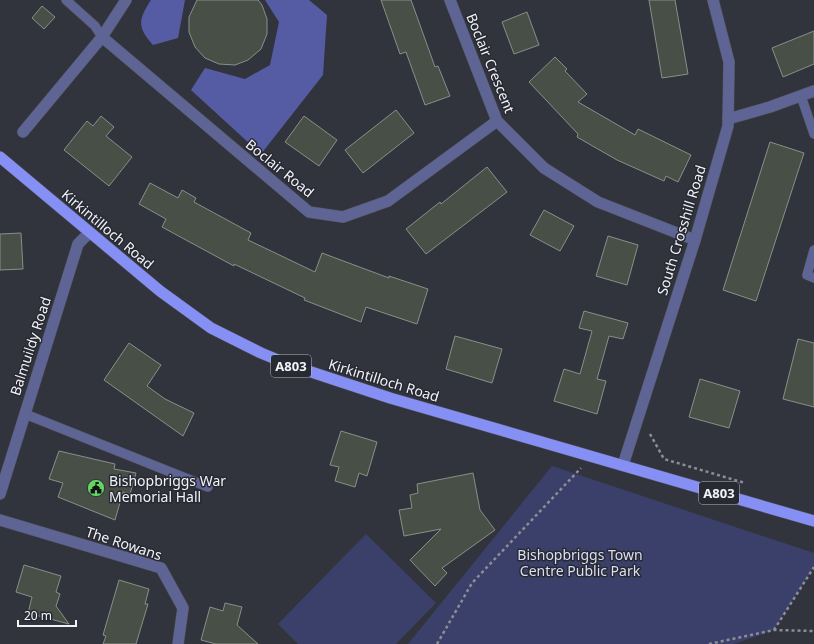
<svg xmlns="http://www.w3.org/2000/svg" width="814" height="644" viewBox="0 0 814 644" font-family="'Noto Sans',sans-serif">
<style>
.green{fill:#3b406b}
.forest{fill:#565ca3}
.building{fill:#484f47;stroke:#889088}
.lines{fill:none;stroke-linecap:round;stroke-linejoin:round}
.service-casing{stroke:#51535b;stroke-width:10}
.minor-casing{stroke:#51535b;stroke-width:12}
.tertiary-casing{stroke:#51535b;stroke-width:12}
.primary-casing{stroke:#51535b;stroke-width:12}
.path{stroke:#8c8e95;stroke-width:2.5;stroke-dasharray:3 3;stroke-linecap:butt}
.service{stroke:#5e6494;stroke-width:9}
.minor{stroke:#5e6494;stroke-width:11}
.tertiary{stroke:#5e6494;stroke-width:11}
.primary{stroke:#868ff3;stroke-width:11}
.labels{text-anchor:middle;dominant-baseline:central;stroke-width:3;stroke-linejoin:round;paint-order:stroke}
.shield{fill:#282a33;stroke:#b5b7be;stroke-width:1}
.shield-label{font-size:13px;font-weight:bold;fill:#f2f3f9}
.street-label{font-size:14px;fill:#f2f3f9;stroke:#282a33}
.poi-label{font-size:14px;fill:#f2f3f9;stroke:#282a33;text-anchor:start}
.park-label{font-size:14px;fill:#dcdff4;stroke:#282a33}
</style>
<rect width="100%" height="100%" fill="#32343d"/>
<g class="green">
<polygon points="552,466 814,553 814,567 774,630 734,644 408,644"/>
<polygon points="366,534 436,603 396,644 298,644 278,624"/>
</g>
<g class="forest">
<path d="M151 0H185L178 38 153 45C137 27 138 20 151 0Z"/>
<polygon points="265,0 309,0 327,15 323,75 261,154 191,90 205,68 245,79 270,65 279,22"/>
</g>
<g class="building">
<polygon points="197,0 258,0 262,5 267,19 267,34 261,49 248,60 235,65 219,64 205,58 195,47 189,32 189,17"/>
<polygon points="381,0 411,0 435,67 438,66 450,96 425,105 406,52 400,54"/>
<polygon points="649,0 675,0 688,74 662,78"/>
<polygon points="42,6 55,17 44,29 32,18"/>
<polygon points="527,12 539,45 514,54 502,22"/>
<polygon points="814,31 814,64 783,77 772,48"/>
<polygon points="555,57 567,69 565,71 587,94 578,102 635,135 638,129 691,155 678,182 666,176 664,181 617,160 577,137 578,134 529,82"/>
<polygon points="396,110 414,133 363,173 345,150"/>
<polygon points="101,116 114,127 106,136 132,157 109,186 64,150 87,121 93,126"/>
<polygon points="304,116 337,140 319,166 285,142"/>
<polygon points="770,142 804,153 756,301 723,290"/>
<polygon points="487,167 507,192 426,254 406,229 440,202 441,204"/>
<polygon points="150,183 178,198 182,190 196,198 194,202 251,233 248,240 315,272 322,253 389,278 389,276 428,289 417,324 366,307 361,322 304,300 305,298 234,264 234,266 162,227 166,219 139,204"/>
<polygon points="544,210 574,226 560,251 530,235"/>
<polygon points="21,233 23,269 0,270 0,234"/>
<polygon points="608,236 638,245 627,285 596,276"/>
<polygon points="584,311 628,323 623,339 609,336 597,379 606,381 597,414 554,401 564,369 580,374 592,331 579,328"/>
<polygon points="455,336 502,349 492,383 446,369"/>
<polygon points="798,339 814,343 814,407 783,399"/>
<polygon points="129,343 161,365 147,386 165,399 194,413 183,436 104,380"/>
<polygon points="700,379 740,391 729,428 689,417"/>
<polygon points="341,431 377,442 367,476 359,473 355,487 335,481 339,467 330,465"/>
<polygon points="59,451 115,464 114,469 136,473 130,494 123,492 115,520 58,497 63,483 49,479"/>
<polygon points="473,473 480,510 495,530 442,568 447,573 435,586 410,560 441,529 404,536 399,510 412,508 410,495 418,493 417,484"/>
<polygon points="24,565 61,576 56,592 60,594 56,606 69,624 28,613 32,597 16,592"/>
<polygon points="119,580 149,589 145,604 148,604 136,644 103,644 106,636 103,635"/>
<polygon points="225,603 242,607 237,625 258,644 216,644 201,640 210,607 223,611"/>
</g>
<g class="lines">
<defs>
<g id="service">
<polyline points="66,0 95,26 102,37"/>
<polyline points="801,96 814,134"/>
<polyline points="814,250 807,275 814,278"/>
<polyline points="25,414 208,487"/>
</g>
<g id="minor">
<polyline points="450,0 497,121 544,168 598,202 695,240"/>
<polyline points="102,37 309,212 343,217 388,201 497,121"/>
<polyline points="728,119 770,107 814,91"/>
<polyline points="23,132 102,37 126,0"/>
<polyline points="0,520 161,568 183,608 178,644"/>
</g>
<g id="tertiary">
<polyline points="623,465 695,240 728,126 729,62 713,0"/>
<polyline points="0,494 78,244 89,233"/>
</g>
<polyline id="primary" points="0,157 160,291 211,328 261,353 290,365 390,398 814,521"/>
</defs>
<use href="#service" class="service-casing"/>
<use href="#minor" class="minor-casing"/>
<use href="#tertiary" class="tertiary-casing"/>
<use href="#primary" class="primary-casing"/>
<g class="path">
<polyline points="650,434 664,459 745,483"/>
<polyline points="774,630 814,567"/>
<polyline points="437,644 472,583 581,468"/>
<polyline points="709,644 774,630 814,631"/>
</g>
<use href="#service" class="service"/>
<use href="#minor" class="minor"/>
<use href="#tertiary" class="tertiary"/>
<use href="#primary" class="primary"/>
</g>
<defs>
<symbol id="civic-disc" viewBox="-11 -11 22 22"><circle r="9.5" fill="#65d467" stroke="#282a33"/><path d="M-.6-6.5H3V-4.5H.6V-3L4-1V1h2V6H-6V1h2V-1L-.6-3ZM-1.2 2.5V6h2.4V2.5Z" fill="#111"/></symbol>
</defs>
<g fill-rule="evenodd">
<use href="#civic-disc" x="86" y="478" width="20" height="20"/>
</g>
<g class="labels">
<g class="shield">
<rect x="271" y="355" width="40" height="22" rx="3"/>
<rect x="699" y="482" width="40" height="22" rx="3"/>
</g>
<g class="shield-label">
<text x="291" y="366">A803</text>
<text x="719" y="493">A803</text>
</g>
<g class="street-label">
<text transform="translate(491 63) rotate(68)">Boclair Crescent</text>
<text transform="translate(280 168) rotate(39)">Boclair Road</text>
<text transform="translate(108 229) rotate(40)">Kirkintilloch Road</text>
<text transform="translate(681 230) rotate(-73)">South Crosshill Road</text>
<text transform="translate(30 346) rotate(-72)">Balmuildy Road</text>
<text transform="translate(384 380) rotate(17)">Kirkintilloch Road</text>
<text transform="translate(124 543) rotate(18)">The Rowans</text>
</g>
<g class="poi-label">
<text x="109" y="480">Bishopbriggs War<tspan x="109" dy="16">Memorial Hall</tspan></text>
</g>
<g class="park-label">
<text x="580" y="554">Bishopbriggs Town<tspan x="580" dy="16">Centre Public Park</tspan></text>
</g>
</g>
<path d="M18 620v6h58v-6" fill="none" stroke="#f2f3f9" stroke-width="2"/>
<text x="24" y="620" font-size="12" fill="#f2f3f9" stroke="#282a33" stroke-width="3" paint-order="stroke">20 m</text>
</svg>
